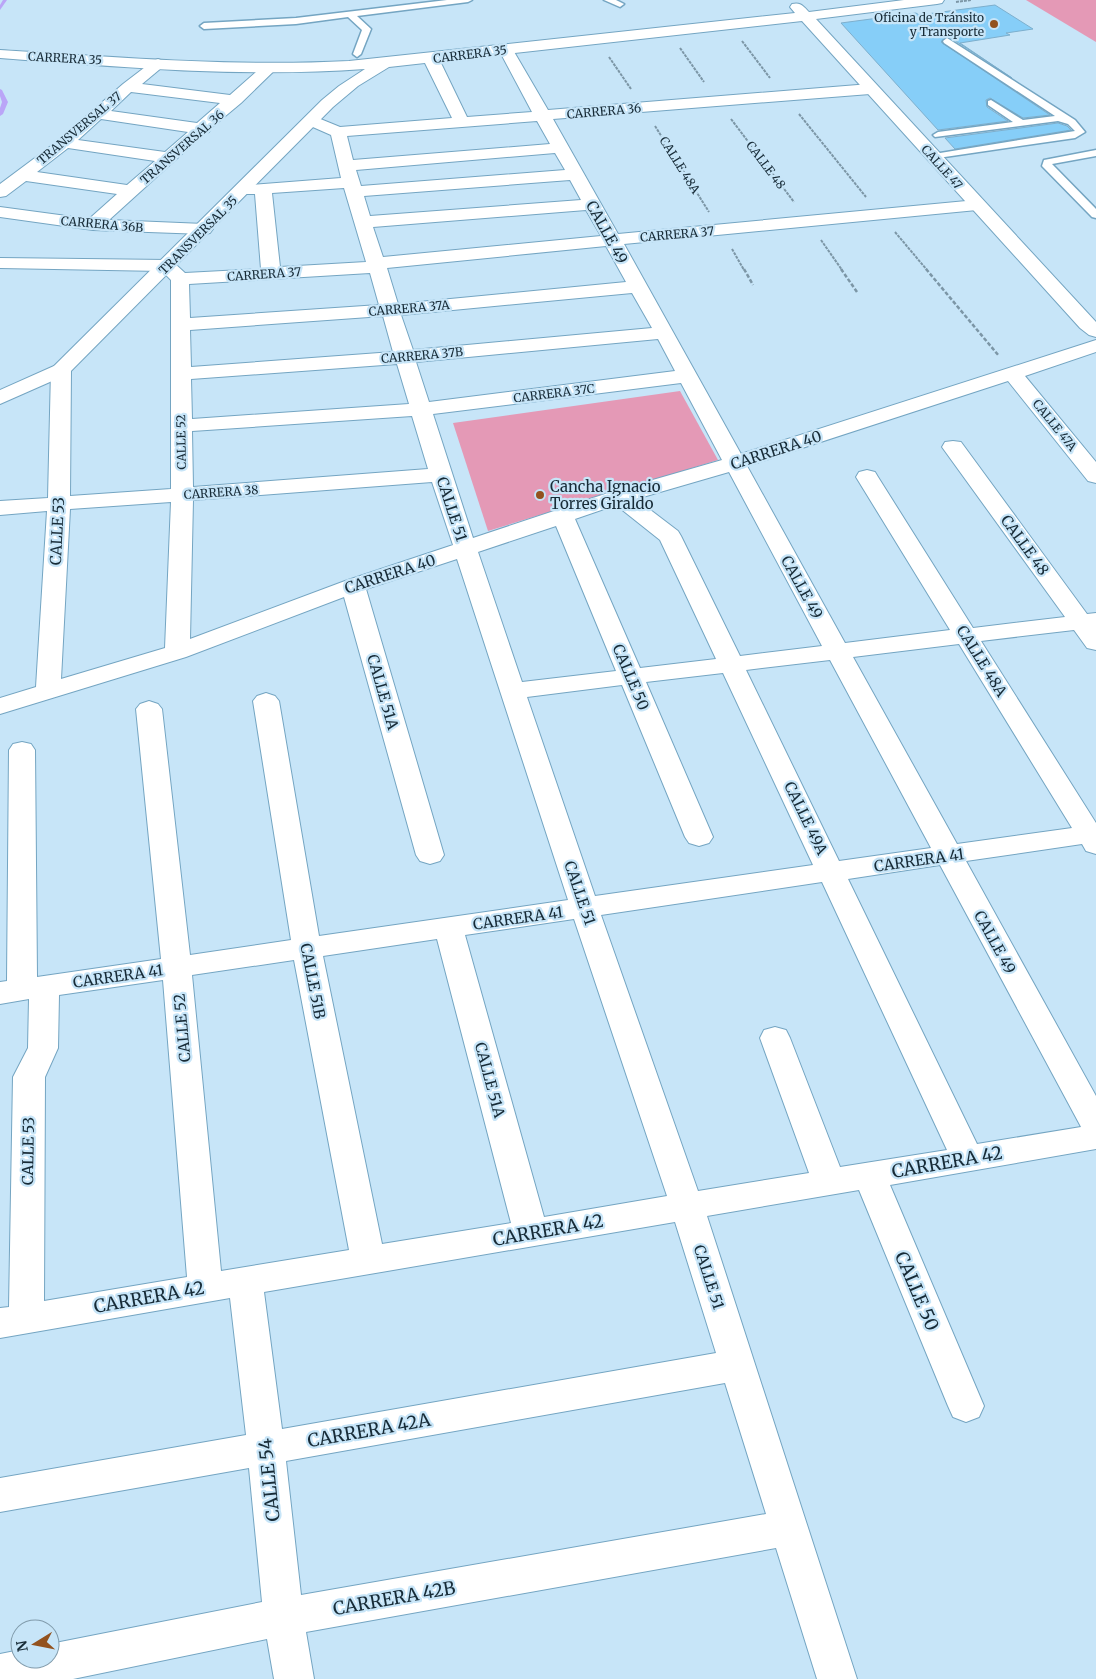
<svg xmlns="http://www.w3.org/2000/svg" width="1096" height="1679" viewBox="0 0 1096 1679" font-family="Merriweather,serif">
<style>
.green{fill:#e499b6}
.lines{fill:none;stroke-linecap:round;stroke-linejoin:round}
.stream{fill:#baa5f7;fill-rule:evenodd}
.building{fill:#86cef8;stroke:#7dafcd}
.lane-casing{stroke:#74a5c2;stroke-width:3}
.street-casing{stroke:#74a5c2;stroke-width:2}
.secondary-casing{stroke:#74a5c2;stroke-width:2}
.path-far1{stroke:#7c96a6;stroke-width:2;stroke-dasharray:3 1;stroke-linecap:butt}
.path{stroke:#7c96a6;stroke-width:2.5;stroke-dasharray:4 2;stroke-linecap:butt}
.lane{fill:#fff;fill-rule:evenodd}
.street{fill:#fff;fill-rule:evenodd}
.secondary{fill:#fff;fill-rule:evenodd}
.poi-dot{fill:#93521e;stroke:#c7e5f8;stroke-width:2}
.labels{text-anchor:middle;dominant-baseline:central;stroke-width:4.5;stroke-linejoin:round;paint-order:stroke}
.far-poi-label{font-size:12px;fill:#172b37;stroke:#c7e5f8;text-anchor:end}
.far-street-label{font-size:12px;fill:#172b37;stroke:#c7e5f8}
.street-label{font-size:15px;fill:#172b37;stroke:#c7e5f8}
.poi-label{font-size:15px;fill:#172b37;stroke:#c7e5f8;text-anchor:start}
.near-street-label{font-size:18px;fill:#172b37;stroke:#c7e5f8}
</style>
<rect width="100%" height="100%" fill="#c7e5f8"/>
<g class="green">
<polygon points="1026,0 1096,0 1096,42"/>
<polygon points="680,391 718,460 488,531 453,423"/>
</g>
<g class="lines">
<g class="stream">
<polygon points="3,0 7,0 0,10 0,5"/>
<polygon points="0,89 2,90 8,102 3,114 0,116 0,108 2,102 0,96"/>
</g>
</g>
<g class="building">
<polygon points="995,5 1033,29 1006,33 1010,35 960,43 1012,78 948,36 941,42 1050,115 1023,118 990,98 986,100 987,107 1008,121 938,130 841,23 916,13 919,15"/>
<polygon points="1058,123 1067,126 1071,130 955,149 945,138"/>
</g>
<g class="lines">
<defs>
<g id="lane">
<polygon points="447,0 472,0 468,2 357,16 371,29 361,54 357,57 353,54 362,30 348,17 296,24 204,29 200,26 204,23 296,18"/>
<polygon points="604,0 616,0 624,4 620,7"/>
<polygon points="947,38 1075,120 1085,132 1075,138 931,159 931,155 934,154 1075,131 1068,124 1058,121 935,137 933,135 938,132 1013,122 988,105 988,101 991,100 1023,120 1055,116 944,43 943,41"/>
<polygon points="1096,150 1096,156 1052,164 1096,209 1096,218 1092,217 1042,166 1044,160"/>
</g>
<g id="street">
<path d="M506 46 511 47 513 50 548 110 870 84 875 86 878 89 875 92 870 94 553 119 618 234 977 200 983 201 986 205 983 209 977 210 624 244 741 454 1096 340V352L1025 376 1096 462V483L1088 481 1008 381 747 466 845 643 950 630 856 477 859 472 867 470 875 472 878 477 973 628 1065 617 942 447 945 442 953 441 961 442 1087 614 1096 613V650L1087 648 1074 630 981 641 1096 823V854L1086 851 1082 844 966 861 1096 1096V1149L890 1185 984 1406 979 1417 966 1422 953 1417 948 1406 859 1190 707 1216 857 1679H817L776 1548 306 1632 314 1679H274L267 1639 73 1679H0V1654L20 1650V1659H50V1644L262 1602 249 1468 0 1512V1478L246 1435 230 1298 0 1338V1308L9 1307 13 1077 28 1048 29 999 0 1004V982L7 981 9 750 13 744 22 742 31 744 35 750 37 977 161 959 136 709 140 704 149 701 158 704 162 709 190 955 291 940 253 701 257 696 266 693 275 696 279 701 319 936 568 900 457 559 366 589 444 855 440 861 430 864 420 861 416 855 344 597 186 657 0 714V698L36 687 47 511 0 515V501L48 498 51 370 54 366 61 364 68 366 71 370 70 496 171 489V280L162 271 0 268V258L167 260 173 262 185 273 261 269 255 194H237L234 190 237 186 341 178 331 135 306 124 304 121 306 118H318L340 127 452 118 423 59 426 56H436L439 59 467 117 532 112 499 50 501 47ZM537 121 550 144 353 160 347 136ZM555 153 565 170 361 186 356 170ZM570 180 581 200 370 216 364 196ZM344 188 366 262 280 267 272 193ZM586 210 601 236 383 257 373 227ZM606 246 626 282 398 304 387 268ZM370 273 379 305 190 318 189 284ZM632 293 652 328 413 350 401 315ZM383 316 393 352 191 367 190 330ZM658 339 675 371 429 402 416 362ZM397 364 409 404 192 419 191 379ZM681 383 722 460 611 492 473 538 433 414ZM412 416 428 469 193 487 192 431ZM729 472 822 646 740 656 681 536 678 531 636 499ZM432 482 453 545 345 581 190 639 193 500ZM171 502 165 648 61 679 70 509ZM616 505 660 540 716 659 640 668 575 519ZM556 526 616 671 522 682 478 552ZM959 644 1072 828 957 844 853 657ZM830 660 931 848 839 861 746 670ZM723 673 813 865 595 896 527 697 622 685 685 837 689 843 699 846 709 843 713 837 646 682ZM940 865 1080 1125 1081 1127 977 1144 848 879ZM822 882 947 1150 840 1167 790 1038 786 1030 775 1027 764 1030 760 1038 809 1173 698 1191 601 915ZM574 919 667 1196 544 1217 465 935ZM437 939 511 1223 382 1244 323 956ZM294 960 349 1250 221 1271 192 975ZM163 980 187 1277 44 1301 45 1077 58 1048 59 995ZM675 1222 716 1353 282 1429 264 1292ZM725 1383 766 1514 301 1595 286 1461Z"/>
<path d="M158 59 163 61 166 64 142 84 230 95 265 64H275L278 67 241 103 211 128 209 132 205 133 109 220 204 224 210 225 213 229 210 233 204 234 93 230 0 217V207L89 219 117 194 26 181 6 196 0 197V184L59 140 123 84 153 61ZM131 92 220 103 197 123 111 111ZM101 119 188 132 165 152 78 140ZM68 148 155 161 127 185 37 172Z"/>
</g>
<path id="secondary" d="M904 0H944L942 3 937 4 816 19 1096 322V337L1089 335 1080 328 802 21 389 67 358 86 333 107 68 374 0 404V390L54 366 322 100 339 86 365 69C243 78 121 67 0 58V50C116 57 232 67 349 61L795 13 790 7 792 4C801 2 803 6 809 12Z"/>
</defs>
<use href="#lane" class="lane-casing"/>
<use href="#street" class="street-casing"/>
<use href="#secondary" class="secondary-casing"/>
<g class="path-far1">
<polyline points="956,2 971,0"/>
<polyline points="742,41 770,78"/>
<polyline points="680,48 704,82"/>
<polyline points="609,57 631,89"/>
<polyline points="799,114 866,197"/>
<polyline points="731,119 794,202"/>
<polyline points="655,126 709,212"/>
<polyline points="895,232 927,270"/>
<polyline points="821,240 842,270"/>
<polyline points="732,249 744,270"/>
</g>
<g class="path">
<polyline points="744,269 753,285"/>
<polyline points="841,269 857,292"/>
<polyline points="926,269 999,356"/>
</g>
<use href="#lane" class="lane"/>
<use href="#street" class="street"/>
<use href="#secondary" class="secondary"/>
</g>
<g class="poi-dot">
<circle cx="994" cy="24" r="5"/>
<circle cx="540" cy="495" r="5"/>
</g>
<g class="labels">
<g class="far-poi-label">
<text x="984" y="17">Oficina de Tránsito<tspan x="984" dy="14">y Transporte</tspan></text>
</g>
<g class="far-street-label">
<text transform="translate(470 54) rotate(-7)">CARRERA 35</text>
<text transform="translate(65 58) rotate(3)">CARRERA 35</text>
<text transform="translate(604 111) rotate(-5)">CARRERA 36</text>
<text transform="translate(79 128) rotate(-40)">TRANSVERSAL 37</text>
<text transform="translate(182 147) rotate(-41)">TRANSVERSAL 36</text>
<text transform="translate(680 165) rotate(58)">CALLE 48A</text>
<text transform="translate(766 165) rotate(53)">CALLE 48</text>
<text transform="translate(942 167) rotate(48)">CALLE 47</text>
<text transform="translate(102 224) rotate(5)">CARRERA 36B</text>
<text transform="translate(677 234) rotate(-5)">CARRERA 37</text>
<text transform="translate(198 235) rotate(-45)">TRANSVERSAL 35</text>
<text transform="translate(264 274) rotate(-4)">CARRERA 37</text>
<text transform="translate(409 308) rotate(-5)">CARRERA 37A</text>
<text transform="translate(422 355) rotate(-5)">CARRERA 37B</text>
<text transform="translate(554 393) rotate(-7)">CARRERA 37C</text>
<text transform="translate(1055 425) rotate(51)">CALLE 47A</text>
<text transform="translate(181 442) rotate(-91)">CALLE 52</text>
<text transform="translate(221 492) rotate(-4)">CARRERA 38</text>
</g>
<g class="street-label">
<text transform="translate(607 232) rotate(61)">CALLE 49</text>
<text transform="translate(776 450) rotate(-18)">CARRERA 40</text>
<text transform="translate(452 509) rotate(72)">CALLE 51</text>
<text transform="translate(57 531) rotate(-87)">CALLE 53</text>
<text transform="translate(1025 545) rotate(54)">CALLE 48</text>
<text transform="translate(390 574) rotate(-18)">CARRERA 40</text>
<text transform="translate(802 587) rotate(61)">CALLE 49</text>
<text transform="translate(982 661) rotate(58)">CALLE 48A</text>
<text transform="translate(631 677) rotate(67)">CALLE 50</text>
<text transform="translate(383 692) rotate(74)">CALLE 51A</text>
<text transform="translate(806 818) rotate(64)">CALLE 49A</text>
<text transform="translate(919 860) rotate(-8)">CARRERA 41</text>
<text transform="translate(580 893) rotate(71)">CALLE 51</text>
<text transform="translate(518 918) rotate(-8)">CARRERA 41</text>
<text transform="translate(995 942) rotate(61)">CALLE 49</text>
<text transform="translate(118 976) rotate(-8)">CARRERA 41</text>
<text transform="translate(313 981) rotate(79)">CALLE 51B</text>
<text transform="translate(182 1028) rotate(-95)">CALLE 52</text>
<text transform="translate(490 1080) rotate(75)">CALLE 51A</text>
<text transform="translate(28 1151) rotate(-89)">CALLE 53</text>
<text transform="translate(709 1277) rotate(72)">CALLE 51</text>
</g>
<g class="poi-label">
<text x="550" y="486">Cancha Ignacio<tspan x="550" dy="17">Torres Giraldo</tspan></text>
</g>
<g class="near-street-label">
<text transform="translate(947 1162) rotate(-10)">CARRERA 42</text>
<text transform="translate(548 1230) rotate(-10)">CARRERA 42</text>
<text transform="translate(917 1291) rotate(67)">CALLE 50</text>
<text transform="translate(149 1297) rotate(-10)">CARRERA 42</text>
<text transform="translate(369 1430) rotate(-10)">CARRERA 42A</text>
<text transform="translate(269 1480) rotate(-96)">CALLE 54</text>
<text transform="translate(394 1598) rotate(-10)">CARRERA 42B</text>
</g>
</g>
<g transform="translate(35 1644) rotate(260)"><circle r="24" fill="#c7e5f8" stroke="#819bab"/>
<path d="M0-4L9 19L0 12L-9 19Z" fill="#93521e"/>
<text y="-8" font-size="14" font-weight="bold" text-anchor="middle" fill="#172b37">N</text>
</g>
</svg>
